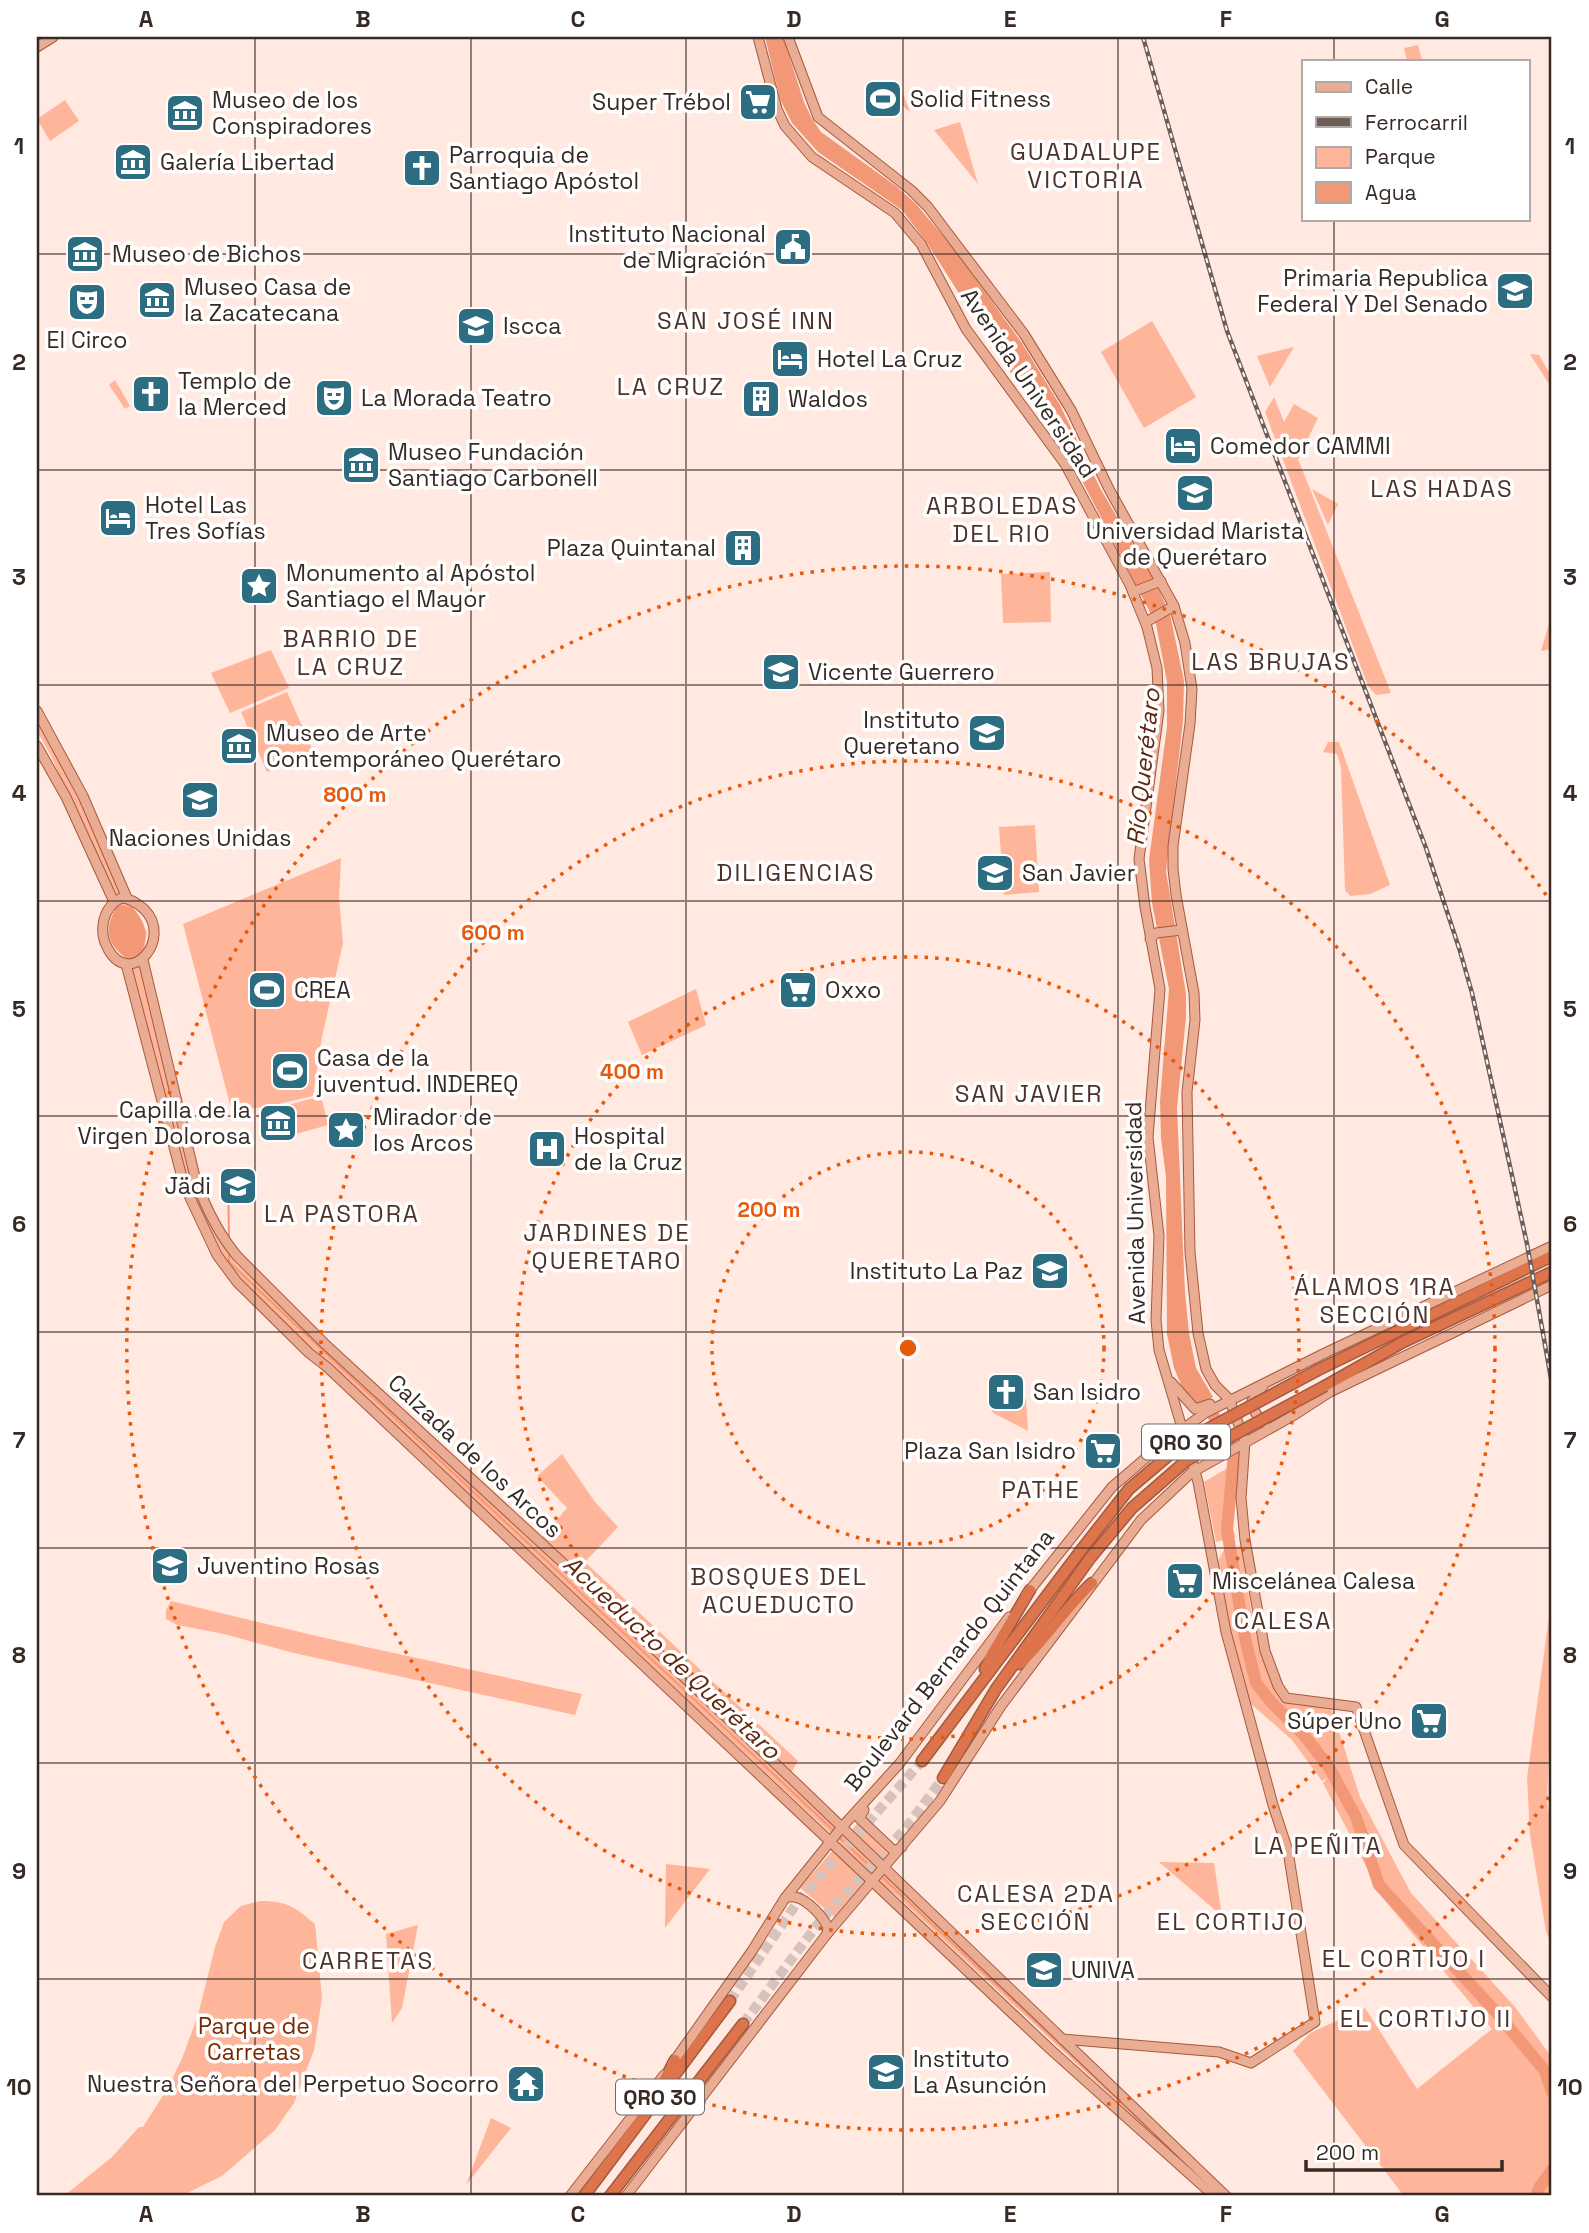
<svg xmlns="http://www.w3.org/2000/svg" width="1589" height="2233" viewBox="0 0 1589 2233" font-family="'Space Grotesk',sans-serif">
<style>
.green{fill:#feb59a}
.water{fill:#f39876}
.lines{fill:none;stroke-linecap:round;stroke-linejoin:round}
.stream{stroke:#f39876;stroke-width:2}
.river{stroke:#f39876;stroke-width:12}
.highway-tunnel{stroke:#d7c3bb;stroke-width:10;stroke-dasharray:10 5;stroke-linecap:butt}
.major-casing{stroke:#a45a3e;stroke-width:11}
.highway-casing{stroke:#a45a3e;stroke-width:13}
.major{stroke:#ebac94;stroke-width:9}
.highway{stroke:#de744c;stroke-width:10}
.rail-casing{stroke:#6d5e58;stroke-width:4.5}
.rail{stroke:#fff;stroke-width:2;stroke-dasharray:5;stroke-linecap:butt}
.highway-bridge-casing{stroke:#a45a3e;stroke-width:13;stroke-linecap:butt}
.highway-bridge{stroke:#de744c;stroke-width:10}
.grid{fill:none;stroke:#372a25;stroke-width:2;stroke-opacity:0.55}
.ring{fill:none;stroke:#e8590c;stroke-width:3.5;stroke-dasharray:3.5 7}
.labels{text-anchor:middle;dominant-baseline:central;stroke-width:7;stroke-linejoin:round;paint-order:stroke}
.shield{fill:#fff;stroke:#736a66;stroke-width:2}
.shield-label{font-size:21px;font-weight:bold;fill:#372a25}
.poi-label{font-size:23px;fill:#372a25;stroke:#fff;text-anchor:start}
.street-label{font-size:23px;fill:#372a25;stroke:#fff}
.park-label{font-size:23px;fill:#772801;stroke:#fff}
.neighbourhood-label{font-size:24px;letter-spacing:2px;fill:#4e3229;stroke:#fff}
.water-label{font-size:24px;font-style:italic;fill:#5f2710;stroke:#fff}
.centre{fill:#e8590c;stroke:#fff;stroke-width:3.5}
.ring-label{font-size:21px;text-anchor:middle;font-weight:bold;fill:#e8590c;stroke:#fff;stroke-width:7;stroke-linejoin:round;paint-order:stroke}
.neatline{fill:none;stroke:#372a25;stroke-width:2.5}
.grid-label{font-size:23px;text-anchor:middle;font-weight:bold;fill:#372a25}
</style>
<rect width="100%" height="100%" fill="#ffe9e1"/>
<g class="green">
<polygon points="1418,45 1422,61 1407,61 1404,48"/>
<polygon points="900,86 910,112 884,91"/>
<polygon points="65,100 79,121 50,141 37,119"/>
<polygon points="960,122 978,184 934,130"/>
<polygon points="1152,321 1196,397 1144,428 1101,352"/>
<polygon points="1294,347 1270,387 1257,356"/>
<polygon points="1530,354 1539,355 1552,377 1552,389"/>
<polygon points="115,380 130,406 125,409 109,385"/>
<polygon points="1274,397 1284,422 1294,404 1318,418 1298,459 1391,693 1376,695 1368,686 1265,412"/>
<polygon points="1312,489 1338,504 1328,525"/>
<polygon points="1050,572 1051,622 1003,623 1001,574"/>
<polygon points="1552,613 1552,649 1541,651"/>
<polygon points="271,650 289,688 230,713 211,673"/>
<polygon points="287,692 313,751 267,772 241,712"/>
<path d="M37 720 84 806 127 903 143 923 147 933 141 966 183 1136 225 1246 236 1264 847 1836 858 1822 892 1858 883 1869 1186 2159 1184 2165C1089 2074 992 1986 897 1896L878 1881 836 1918 800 1888 840 1842 293 1333 235 1273 220 1252 185 1180 132 967C108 940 104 939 118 905L51 756 37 731Z"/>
<polygon points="1328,742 1339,742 1390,885 1370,894 1350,896 1345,890 1341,767 1337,754 1323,752"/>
<polygon points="1035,825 1039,892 1004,895 999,827"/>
<polygon points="341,858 339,898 343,943 322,1037 313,1096 274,1105 232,1112 183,924"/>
<polygon points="696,989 706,1025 642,1055 628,1022"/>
<polygon points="321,1096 328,1125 285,1137 277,1108"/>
<polygon points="1026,1399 1028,1431 993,1413 988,1401"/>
<polygon points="562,1454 595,1502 618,1527 585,1562 798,1761 789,1776 539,1541 567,1508 537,1476"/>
<polygon points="1229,1467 1226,1514 1236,1537 1216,1542 1204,1482"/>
<path d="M1241 1546C1250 1596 1253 1650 1279 1696L1311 1706 1331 1707 1360 1797 1411 1893 1515 2007 1550 2055 1552 2060V2196H1404L1293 2051 1310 2033 1365 2008 1417 2089 1492 2029 1382 1897 1323 1783 1328 1777 1322 1781 1292 1740 1250 1703 1240 1680 1234 1656 1218 1561 1224 1550Z"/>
<polygon points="1552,1595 1552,1667 1547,1801 1552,1836 1552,1946 1546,1931 1530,1835 1527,1778"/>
<polygon points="171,1601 325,1638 582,1694 575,1715 294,1653 224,1634 177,1625 166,1619 166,1610"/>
<polygon points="1159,1862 1214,1863 1222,1916"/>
<polygon points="666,1864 710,1869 665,1928"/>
<path d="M260 1901C287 1901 295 1907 315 1924L322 1998 314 2050 294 2103 275 2130 222 2176 181 2196H64L112 2157 139 2127H143L169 2086 183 2056 198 2015 215 1947 224 1922 241 1906Z"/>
<polygon points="418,1925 402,2008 392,2023 386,1934"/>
<polygon points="491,2118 511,2128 466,2185"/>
</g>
<g class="water">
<polygon points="765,37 783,37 804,102 811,117 821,132 896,186 916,204 954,249 1022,343 1060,405 1100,488 1153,578 1170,614 1184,681 1183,721 1166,871 1186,994 1186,1017 1177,1108 1185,1293 1189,1333 1196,1368 1213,1397 1196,1407 1182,1387 1174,1368 1167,1334 1166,1177 1161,1138 1160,1101 1169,989 1152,903 1149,860 1167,727 1167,682 1156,624 1063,444 999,356 925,240 902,210 818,152 792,123 780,99"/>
<path d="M118 905 132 907C147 923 149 937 140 956L129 959C106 946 103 927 118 905Z"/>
</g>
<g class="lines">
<g class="stream">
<polyline points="228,1177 229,1239"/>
<polyline points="229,1251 229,1262 834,1831"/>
<polyline points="840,1838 874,1870"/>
<polyline points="881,1876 1152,2131"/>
</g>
<g class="river">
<polyline points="1206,1402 1234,1453 1227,1530 1245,1638 1256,1683 1272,1703 1304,1735 1329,1767 1356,1817 1379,1885 1496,2012 1545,2071 1552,2092"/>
<polyline points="1536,2196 1539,2188 1552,2170"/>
</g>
<g class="highway-tunnel">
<polyline points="730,2001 796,1904 922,1761"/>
<polyline points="743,2024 820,1921 906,1828 943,1778"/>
</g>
<defs>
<g id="major">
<polyline points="758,37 777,109 785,126 812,157 895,213 921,244 966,329 1065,464 1130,585 1147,627 1157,668 1159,711 1139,859 1145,907 1160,989 1148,1137 1159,1236 1156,1320 1159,1350 1198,1482 1226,1632 1273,1805 1288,1851 1315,2022 1251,2063 1219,2052 1062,2039"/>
<polyline points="788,37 818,117 911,190 928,207 1024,334 1071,410 1109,489 1174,606 1185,643 1192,689 1190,724 1173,846 1173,869 1176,895 1194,993 1195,1020 1187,1092 1190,1252 1198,1333 1206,1369 1215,1385 1229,1399 1245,1441 1241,1498 1245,1540 1265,1651 1278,1686 1286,1698 1356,1707 1404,1845 1552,1997"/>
<polyline points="37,47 53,37"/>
<polyline points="1133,592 1161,581"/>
<polyline points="1146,622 1174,606"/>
<polyline points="37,711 83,796 127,898"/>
<polyline points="37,746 66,797 114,902"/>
<path d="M121 898C130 898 137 903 144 909 174 939 130 989 108 949 98 932 102 908 121 898Z"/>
<polyline points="1150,939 1156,933 1182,930"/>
<path d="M143 960 196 1181C206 1208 219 1235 238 1257L325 1344 576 1575 798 1785 1226 2196"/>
<polyline points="126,964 184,1185 217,1255 237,1282 309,1353 327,1367 1050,2049 1214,2196"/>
<polyline points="1171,1382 1195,1409 1210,1404"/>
<polyline points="1263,1386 1252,1401 1255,1412 1262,1422 1265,1422"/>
<polyline points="1026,1595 1112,1487 1161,1445 1205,1413 1327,1352 1552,1246"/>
<polyline points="864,1810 859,1818 893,1850 897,1850 902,1847"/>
<path d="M785 1898C801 1891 821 1914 828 1927L827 1934"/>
<polyline points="672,2064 752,1951 785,1898 842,1827 900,1763 1009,1617"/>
<polyline points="570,2196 664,2075"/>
<polyline points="626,2196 827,1934 940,1801 1001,1706 1141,1520 1191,1473 1296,1414 1330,1392 1552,1285"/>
</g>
<g id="highway">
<polyline points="1318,1370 1552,1256"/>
<polyline points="1325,1386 1403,1342 1552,1272"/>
<path d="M1020 1664C1046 1639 1065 1608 1092 1583"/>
<polyline points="985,1669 992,1654 1030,1590"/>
<polyline points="922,1761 1082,1549"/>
<polyline points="943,1778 996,1689 1091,1557"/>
<polyline points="663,2083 675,2060"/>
<polyline points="584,2196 730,2001"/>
<polyline points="610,2196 743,2024"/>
</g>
</defs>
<use href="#major" class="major-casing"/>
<use href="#highway" class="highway-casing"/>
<use href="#major" class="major"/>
<use href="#highway" class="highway"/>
<defs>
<polyline id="rail" points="1143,37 1227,331 1426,848 1460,951 1472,993 1527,1244 1552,1384"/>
</defs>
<use href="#rail" class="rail-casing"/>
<use href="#rail" class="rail"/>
<defs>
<g id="highway-bridge">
<polyline points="1082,1549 1129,1489 1187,1440 1318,1370"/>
<polyline points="1091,1557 1132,1508 1187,1460 1325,1386"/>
</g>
</defs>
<use href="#highway-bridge" class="highway-bridge-casing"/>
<use href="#highway-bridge" class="highway-bridge"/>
</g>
<path class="grid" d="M255 37V2196M471 37V2196M686 37V2196M903 37V2196M1118 37V2196M1334 37V61M1334 219V2196M37 254H1552M37 470H1552M37 685H1552M37 901H1552M37 1116H1552M37 1332H1552M37 1548H1552M37 1763H1552M37 1979H1552"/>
<g class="ring">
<circle cx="908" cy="1348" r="196"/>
<circle cx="908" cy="1348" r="391"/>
<circle cx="908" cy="1348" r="587"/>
<path d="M1549 1797A782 782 0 1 1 1549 899"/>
</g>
<defs>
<symbol id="stadium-square" viewBox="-11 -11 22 22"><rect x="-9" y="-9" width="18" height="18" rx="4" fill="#2d6d81" stroke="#fff"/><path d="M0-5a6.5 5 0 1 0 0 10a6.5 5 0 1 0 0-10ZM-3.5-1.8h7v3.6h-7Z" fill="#fff"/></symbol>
<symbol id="supermarket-square" viewBox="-11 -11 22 22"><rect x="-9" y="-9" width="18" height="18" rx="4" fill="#2d6d81" stroke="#fff"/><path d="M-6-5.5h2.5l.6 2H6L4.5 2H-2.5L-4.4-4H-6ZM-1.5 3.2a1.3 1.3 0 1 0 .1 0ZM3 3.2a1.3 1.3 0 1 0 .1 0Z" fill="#fff"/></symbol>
<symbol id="museum-square" viewBox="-11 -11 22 22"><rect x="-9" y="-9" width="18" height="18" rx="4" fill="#2d6d81" stroke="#fff"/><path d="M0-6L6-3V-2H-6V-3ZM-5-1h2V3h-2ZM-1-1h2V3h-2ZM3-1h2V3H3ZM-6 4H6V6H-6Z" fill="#fff"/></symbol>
<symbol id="church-square" viewBox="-11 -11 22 22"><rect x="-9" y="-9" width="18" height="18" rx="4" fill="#2d6d81" stroke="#fff"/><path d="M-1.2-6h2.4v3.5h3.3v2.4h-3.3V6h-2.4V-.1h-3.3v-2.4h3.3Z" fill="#fff"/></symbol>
<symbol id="civic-square" viewBox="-11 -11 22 22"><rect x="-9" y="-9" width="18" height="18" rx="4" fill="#2d6d81" stroke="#fff"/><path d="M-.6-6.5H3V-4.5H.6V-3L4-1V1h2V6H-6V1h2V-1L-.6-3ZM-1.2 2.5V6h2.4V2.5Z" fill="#fff"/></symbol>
<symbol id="school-square" viewBox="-11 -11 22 22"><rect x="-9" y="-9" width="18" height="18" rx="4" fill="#2d6d81" stroke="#fff"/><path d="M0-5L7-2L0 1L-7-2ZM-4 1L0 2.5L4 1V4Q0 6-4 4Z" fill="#fff"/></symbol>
<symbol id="theatre-square" viewBox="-11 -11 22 22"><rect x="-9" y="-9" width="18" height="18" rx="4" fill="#2d6d81" stroke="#fff"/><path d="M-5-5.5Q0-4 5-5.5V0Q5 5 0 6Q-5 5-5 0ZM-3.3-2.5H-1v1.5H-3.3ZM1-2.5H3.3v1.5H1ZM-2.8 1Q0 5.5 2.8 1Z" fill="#fff"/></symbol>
<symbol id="university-square" viewBox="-11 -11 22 22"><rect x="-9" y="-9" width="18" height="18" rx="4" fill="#2d6d81" stroke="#fff"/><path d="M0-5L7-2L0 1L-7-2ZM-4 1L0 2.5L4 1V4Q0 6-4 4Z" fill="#fff"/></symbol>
<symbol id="hotel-square" viewBox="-11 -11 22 22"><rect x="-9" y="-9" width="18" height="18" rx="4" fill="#2d6d81" stroke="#fff"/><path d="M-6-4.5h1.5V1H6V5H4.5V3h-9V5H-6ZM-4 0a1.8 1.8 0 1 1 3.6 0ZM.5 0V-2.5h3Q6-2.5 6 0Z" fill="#fff"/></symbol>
<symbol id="building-square" viewBox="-11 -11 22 22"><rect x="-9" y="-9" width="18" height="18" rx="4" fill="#2d6d81" stroke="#fff"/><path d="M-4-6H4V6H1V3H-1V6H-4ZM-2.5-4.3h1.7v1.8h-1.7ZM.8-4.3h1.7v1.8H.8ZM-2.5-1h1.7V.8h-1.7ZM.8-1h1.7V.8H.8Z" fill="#fff"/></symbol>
<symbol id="sight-square" viewBox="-11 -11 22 22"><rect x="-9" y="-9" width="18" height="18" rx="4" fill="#2d6d81" stroke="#fff"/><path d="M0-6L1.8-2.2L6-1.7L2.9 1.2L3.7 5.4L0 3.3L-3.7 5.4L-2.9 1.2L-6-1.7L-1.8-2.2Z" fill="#fff"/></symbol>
<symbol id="hospital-square" viewBox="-11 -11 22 22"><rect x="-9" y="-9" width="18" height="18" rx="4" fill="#2d6d81" stroke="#fff"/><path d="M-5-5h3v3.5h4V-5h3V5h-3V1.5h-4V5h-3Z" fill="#fff"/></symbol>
<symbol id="temple-square" viewBox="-11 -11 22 22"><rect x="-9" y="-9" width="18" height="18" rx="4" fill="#2d6d81" stroke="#fff"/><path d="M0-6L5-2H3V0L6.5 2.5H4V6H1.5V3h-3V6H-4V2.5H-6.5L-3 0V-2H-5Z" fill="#fff"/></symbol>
</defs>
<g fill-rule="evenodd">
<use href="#stadium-square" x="861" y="77" width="44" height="44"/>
<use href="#supermarket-square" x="736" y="80" width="44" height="44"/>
<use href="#museum-square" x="163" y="91" width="44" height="44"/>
<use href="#museum-square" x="111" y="140" width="44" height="44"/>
<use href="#church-square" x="400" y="146" width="44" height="44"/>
<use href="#civic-square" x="771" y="225" width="44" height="44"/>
<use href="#museum-square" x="63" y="232" width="44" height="44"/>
<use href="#school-square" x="1493" y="269" width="44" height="44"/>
<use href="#museum-square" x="135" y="278" width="44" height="44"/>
<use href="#theatre-square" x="65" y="280" width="44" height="44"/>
<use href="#university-square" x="454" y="304" width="44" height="44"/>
<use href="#hotel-square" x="768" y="337" width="44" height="44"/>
<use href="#church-square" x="129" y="372" width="44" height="44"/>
<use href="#theatre-square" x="312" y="376" width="44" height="44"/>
<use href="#building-square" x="739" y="377" width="44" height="44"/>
<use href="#hotel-square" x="1161" y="424" width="44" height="44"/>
<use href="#museum-square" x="339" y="443" width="44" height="44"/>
<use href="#university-square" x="1173" y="471" width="44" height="44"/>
<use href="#hotel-square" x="96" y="496" width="44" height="44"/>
<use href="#building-square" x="721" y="526" width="44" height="44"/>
<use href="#sight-square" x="237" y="564" width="44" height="44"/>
<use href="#school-square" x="759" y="650" width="44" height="44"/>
<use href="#school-square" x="965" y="711" width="44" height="44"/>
<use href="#museum-square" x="217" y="724" width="44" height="44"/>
<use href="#school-square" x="178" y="778" width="44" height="44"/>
<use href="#school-square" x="973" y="851" width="44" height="44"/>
<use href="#stadium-square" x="245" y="968" width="44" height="44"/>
<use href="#supermarket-square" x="776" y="968" width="44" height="44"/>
<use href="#stadium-square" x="268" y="1049" width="44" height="44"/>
<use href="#museum-square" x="256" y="1101" width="44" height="44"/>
<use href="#sight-square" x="324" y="1108" width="44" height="44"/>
<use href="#hospital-square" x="525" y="1127" width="44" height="44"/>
<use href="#school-square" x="216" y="1164" width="44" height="44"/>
<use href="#school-square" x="1028" y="1249" width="44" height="44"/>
<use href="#church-square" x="984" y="1370" width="44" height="44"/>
<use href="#supermarket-square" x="1081" y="1429" width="44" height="44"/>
<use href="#school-square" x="148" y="1544" width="44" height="44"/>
<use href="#supermarket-square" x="1163" y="1559" width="44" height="44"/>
<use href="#supermarket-square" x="1407" y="1699" width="44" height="44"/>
<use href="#university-square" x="1022" y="1948" width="44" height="44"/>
<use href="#school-square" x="864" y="2050" width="44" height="44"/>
<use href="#temple-square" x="504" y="2062" width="44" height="44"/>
</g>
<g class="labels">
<g class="shield">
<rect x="1142" y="1424.5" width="88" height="35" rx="5"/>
<rect x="616" y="2079.5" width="88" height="35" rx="5"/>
</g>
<g class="shield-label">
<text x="1186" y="1442">QRO 30</text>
<text x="660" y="2097">QRO 30</text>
</g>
<g class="poi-label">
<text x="910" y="99">Solid Fitness</text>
<text x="212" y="100">Museo de los<tspan x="212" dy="26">Conspiradores</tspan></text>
<text x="731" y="102" text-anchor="end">Super Trébol</text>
<text x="449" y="155">Parroquia de<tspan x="449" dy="26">Santiago Apóstol</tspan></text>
<text x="160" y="162">Galería Libertad</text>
<text x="766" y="234" text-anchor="end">Instituto Nacional<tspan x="766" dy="26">de Migración</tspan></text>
<text x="112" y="254">Museo de Bichos</text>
<text x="1488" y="278" text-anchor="end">Primaria Republica<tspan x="1488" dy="26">Federal Y Del Senado</tspan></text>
<text x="184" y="287">Museo Casa de<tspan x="184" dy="26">la Zacatecana</tspan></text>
<text x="503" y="326">Iscca</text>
<text x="87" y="340" text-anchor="middle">El Circo</text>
<text x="817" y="359">Hotel La Cruz</text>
<text x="178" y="381">Templo de<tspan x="178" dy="26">la Merced</tspan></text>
<text x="361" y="398">La Morada Teatro</text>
<text x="788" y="399">Waldos</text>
<text x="1210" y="446">Comedor CAMMI</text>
<text x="388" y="452">Museo Fundación<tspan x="388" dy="26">Santiago Carbonell</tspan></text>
<text x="145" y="505">Hotel Las<tspan x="145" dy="26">Tres Sofías</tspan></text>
<text x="1195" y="531" text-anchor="middle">Universidad Marista<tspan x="1195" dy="26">de Querétaro</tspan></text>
<text x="716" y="548" text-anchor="end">Plaza Quintanal</text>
<text x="286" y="573">Monumento al Apóstol<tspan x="286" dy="26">Santiago el Mayor</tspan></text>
<text x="808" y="672">Vicente Guerrero</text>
<text x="960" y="720" text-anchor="end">Instituto<tspan x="960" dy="26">Queretano</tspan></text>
<text x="266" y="733">Museo de Arte<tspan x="266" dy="26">Contemporáneo Querétaro</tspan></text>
<text x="200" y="838" text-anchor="middle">Naciones Unidas</text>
<text x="1022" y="873">San Javier</text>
<text x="294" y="990">CREA</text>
<text x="825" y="990">Oxxo</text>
<text x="317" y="1058">Casa de la<tspan x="317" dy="26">juventud. INDEREQ</tspan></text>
<text x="251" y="1110" text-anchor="end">Capilla de la<tspan x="251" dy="26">Virgen Dolorosa</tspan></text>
<text x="373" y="1117">Mirador de<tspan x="373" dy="26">los Arcos</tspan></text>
<text x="574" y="1136">Hospital<tspan x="574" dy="26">de la Cruz</tspan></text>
<text x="211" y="1186" text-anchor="end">Jädi</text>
<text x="1023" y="1271" text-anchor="end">Instituto La Paz</text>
<text x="1033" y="1392">San Isidro</text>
<text x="1076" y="1451" text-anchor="end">Plaza San Isidro</text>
<text x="197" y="1566">Juventino Rosas</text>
<text x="1212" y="1581">Miscelánea Calesa</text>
<text x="1402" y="1721" text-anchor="end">Súper Uno</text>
<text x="1071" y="1970">UNIVA</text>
<text x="913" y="2059">Instituto<tspan x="913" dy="26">La Asunción</tspan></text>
<text x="499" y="2084" text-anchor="end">Nuestra Señora del Perpetuo Socorro</text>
</g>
<g class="street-label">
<text transform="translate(1029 383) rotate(56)">Avenida Universidad</text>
<text transform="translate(1135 1213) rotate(-91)">Avenida Universidad</text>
<text transform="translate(475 1456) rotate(43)">Calzada de los Arcos</text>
<text transform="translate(949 1660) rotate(-52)">Boulevard Bernardo Quintana</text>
</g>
<g class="park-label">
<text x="254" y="2026">Parque de<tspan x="254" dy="26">Carretas</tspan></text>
</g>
<g class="neighbourhood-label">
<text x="1086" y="151">GUADALUPE<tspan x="1086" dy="28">VICTORIA</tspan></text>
<text x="746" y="320">SAN JOSÉ INN</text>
<text x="671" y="386">LA CRUZ</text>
<text x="1442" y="488">LAS HADAS</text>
<text x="1002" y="505">ARBOLEDAS<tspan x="1002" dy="28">DEL RIO</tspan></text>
<text x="351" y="638">BARRIO DE<tspan x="351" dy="28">LA CRUZ</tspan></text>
<text x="1271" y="661">LAS BRUJAS</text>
<text x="796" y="872">DILIGENCIAS</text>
<text x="1029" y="1093">SAN JAVIER</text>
<text x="342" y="1213">LA PASTORA</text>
<text x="607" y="1232">JARDINES DE<tspan x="607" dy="28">QUERETARO</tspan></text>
<text x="1375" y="1286">ÁLAMOS 1RA<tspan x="1375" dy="28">SECCIÓN</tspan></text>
<text x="1041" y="1489">PATHE</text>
<text x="779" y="1576">BOSQUES DEL<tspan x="779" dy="28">ACUEDUCTO</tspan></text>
<text x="1283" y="1620">CALESA</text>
<text x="1318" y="1845">LA PEÑITA</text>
<text x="1036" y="1893">CALESA 2DA<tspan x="1036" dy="28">SECCIÓN</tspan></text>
<text x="1231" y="1921">EL CORTIJO</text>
<text x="1404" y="1958">EL CORTIJO I</text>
<text x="368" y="1960">CARRETAS</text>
<text x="1426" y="2018">EL CORTIJO II</text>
</g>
<g class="water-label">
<text transform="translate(1143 767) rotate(-84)">Río Querétaro</text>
<text transform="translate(672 1657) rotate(43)">Acueducto de Querétaro</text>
</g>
</g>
<circle cx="908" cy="1348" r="10" class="centre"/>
<g class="ring-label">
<text x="355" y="802">800 m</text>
<text x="493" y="940">600 m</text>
<text x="632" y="1079">400 m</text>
<text x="769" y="1217">200 m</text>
</g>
<rect width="1589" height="2233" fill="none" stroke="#ffffff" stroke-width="77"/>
<rect x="1302" y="60" width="228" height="161" fill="#ffffff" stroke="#afaaa8" stroke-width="2"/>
<rect x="1316" y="82" width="35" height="10" fill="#ebac94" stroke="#afaaa8" stroke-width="2"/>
<text x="1365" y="94" font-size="21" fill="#372a25">Calle</text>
<rect x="1316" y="117" width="35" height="10" fill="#6d5e58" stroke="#afaaa8" stroke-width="2"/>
<text x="1365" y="130" font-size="21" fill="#372a25">Ferrocarril</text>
<rect x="1316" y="147" width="35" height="21" fill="#feb59a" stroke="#afaaa8" stroke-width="2"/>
<text x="1365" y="164" font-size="21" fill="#372a25">Parque</text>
<rect x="1316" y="182" width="35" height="21" fill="#f39876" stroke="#afaaa8" stroke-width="2"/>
<text x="1365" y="200" font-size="21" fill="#372a25">Agua</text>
<path d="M1306 2160v10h196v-10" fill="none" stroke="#372a25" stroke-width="3.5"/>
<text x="1316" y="2160" font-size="21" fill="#372a25" stroke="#ffffff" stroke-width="5" paint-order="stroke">200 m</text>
<rect x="38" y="38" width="1512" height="2156" class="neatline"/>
<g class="grid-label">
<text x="146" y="27">A</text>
<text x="363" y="27">B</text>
<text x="578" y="27">C</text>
<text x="794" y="27">D</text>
<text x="1010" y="27">E</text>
<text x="1226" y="27">F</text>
<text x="1442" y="27">G</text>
<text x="19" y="154">1</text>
<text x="1570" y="154">1</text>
<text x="19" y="370">2</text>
<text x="1570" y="370">2</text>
<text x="19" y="585">3</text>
<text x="1570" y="585">3</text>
<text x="19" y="801">4</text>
<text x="1570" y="801">4</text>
<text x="19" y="1017">5</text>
<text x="1570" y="1017">5</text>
<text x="19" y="1232">6</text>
<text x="1570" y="1232">6</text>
<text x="19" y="1448">7</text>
<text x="1570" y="1448">7</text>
<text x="19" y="1663">8</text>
<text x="1570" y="1663">8</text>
<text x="19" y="1879">9</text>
<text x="1570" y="1879">9</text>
<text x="19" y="2095">10</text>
<text x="1570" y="2095">10</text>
<text x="146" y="2222">A</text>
<text x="363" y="2222">B</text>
<text x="578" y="2222">C</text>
<text x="794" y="2222">D</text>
<text x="1010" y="2222">E</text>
<text x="1226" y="2222">F</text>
<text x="1442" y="2222">G</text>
</g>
</svg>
